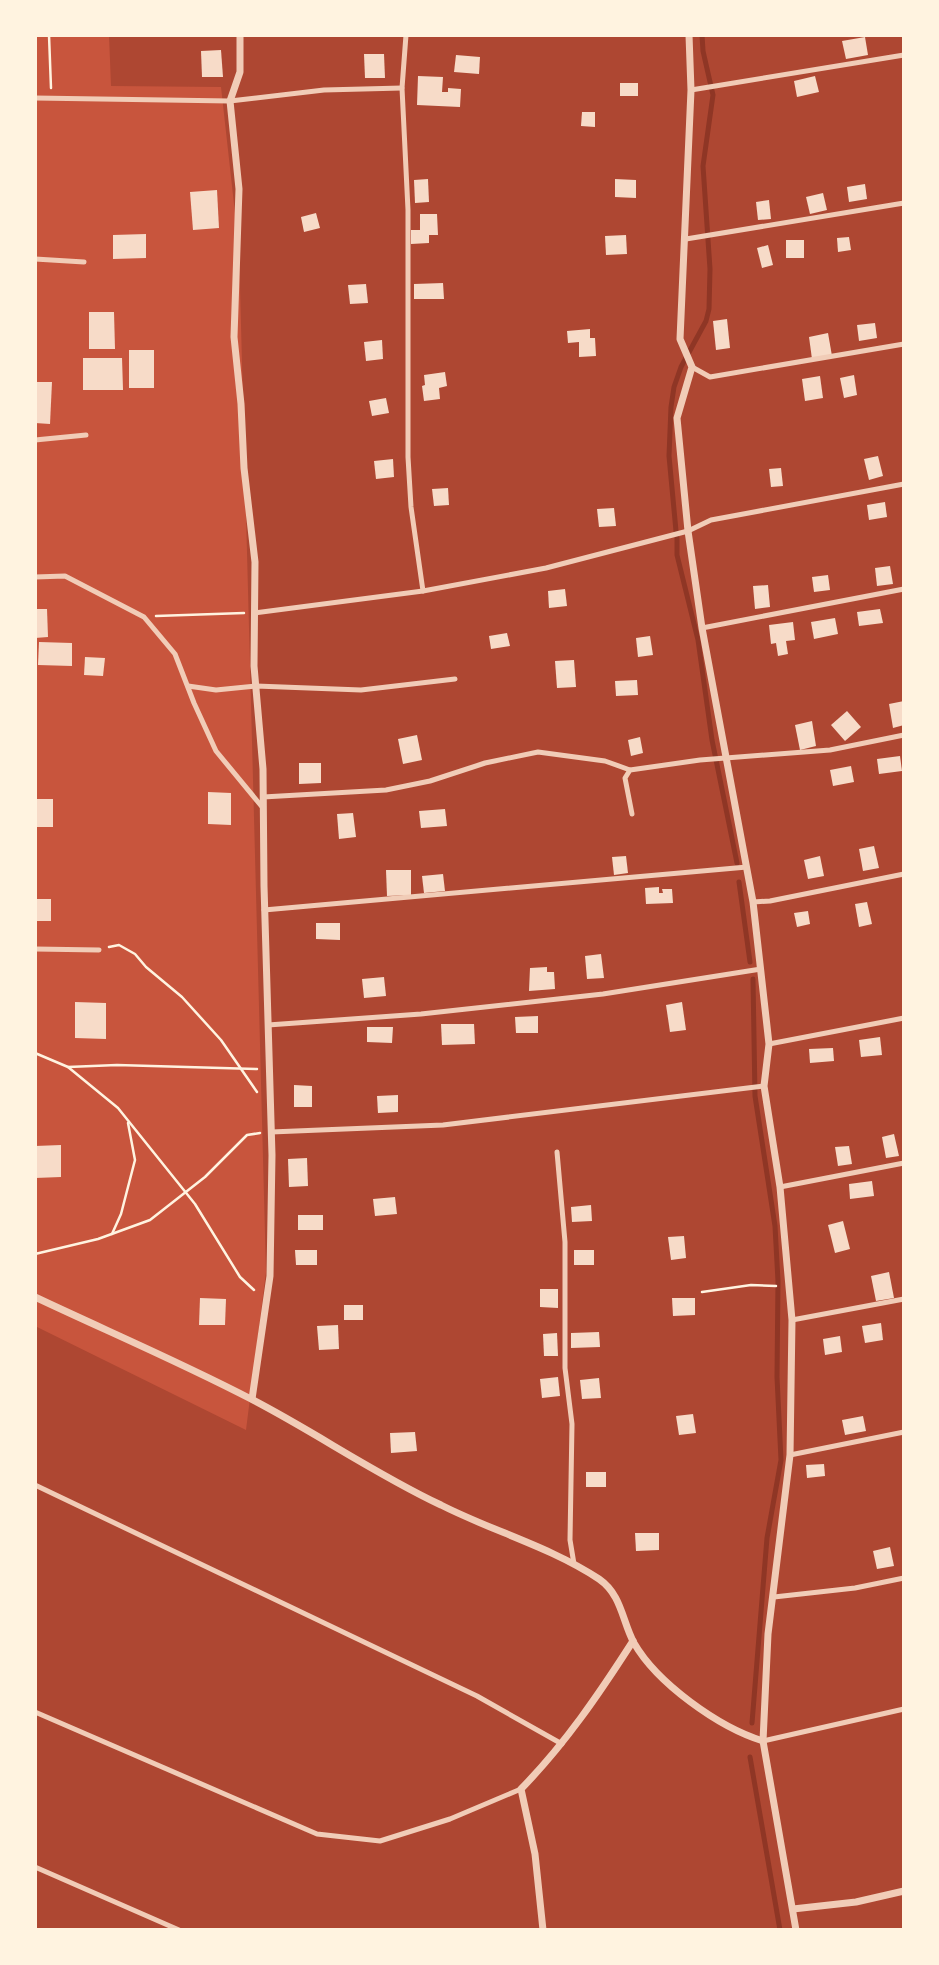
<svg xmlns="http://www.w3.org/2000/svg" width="939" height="1965" viewBox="0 0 939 1965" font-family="Roboto,sans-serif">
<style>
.green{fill:#ae4732}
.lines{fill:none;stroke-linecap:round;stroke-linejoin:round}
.stream{stroke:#8f3625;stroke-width:5}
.building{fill:#f7dbc8}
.path{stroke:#fff3e0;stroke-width:2.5}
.service{stroke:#f1ccb7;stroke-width:5}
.minor{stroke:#f1ccb7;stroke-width:7}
</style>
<rect width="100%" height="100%" fill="#c8553d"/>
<polygon class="green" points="109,35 904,35 904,1930 35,1930 35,1326 246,1430 266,1272 239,249 221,87 111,86"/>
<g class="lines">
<g class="stream">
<polyline points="676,531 669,456 671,407 674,387 681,367 706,321 709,309 710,269 703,166 713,95 703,51 702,35"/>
<polyline points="677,538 677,555 698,640 712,740 737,863"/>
<polyline points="739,882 750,962"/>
<polyline points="752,1723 767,1538 781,1460 777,1377 778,1281 775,1226 755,1096 753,979"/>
<polyline points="750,1757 780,1930"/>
</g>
</g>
<g class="building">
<polygon points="865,37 868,55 846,59 842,41"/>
<polygon points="221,50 223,77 202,77 201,51"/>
<polygon points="364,54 384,54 385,78 365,78"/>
<polygon points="456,55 480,57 479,74 454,72"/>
<polygon points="418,76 443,77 442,92 448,92 448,88 461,89 460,107 417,105"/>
<polygon points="815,76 819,92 797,97 794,81"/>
<rect x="620" y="83" width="18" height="13"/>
<polygon points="582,112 595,112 595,127 581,126"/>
<polygon points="428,179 429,202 415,203 414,180"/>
<polygon points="615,179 636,180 636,198 615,197"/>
<polygon points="865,184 867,199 849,202 847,187"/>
<polygon points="217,190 219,228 193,230 190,192"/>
<polygon points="823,193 827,210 810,214 806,197"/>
<polygon points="769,200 771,219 758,220 756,202"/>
<polygon points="316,213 320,228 304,232 301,217"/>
<polygon points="420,214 437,214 438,235 429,235 429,243 411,244 411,230 420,230"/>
<polygon points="146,234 146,258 113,259 113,235"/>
<polygon points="626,235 627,254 606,255 605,236"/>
<polygon points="849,237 851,250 838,252 837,238"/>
<rect x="786" y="240" width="18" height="18"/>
<polygon points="768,245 773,265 762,268 757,248"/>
<polygon points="443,283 444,299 414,299 414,284"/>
<polygon points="366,284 368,303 350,304 348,285"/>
<polygon points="89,312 114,312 115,349 89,349"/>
<polygon points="727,319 730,348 716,350 713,321"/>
<polygon points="875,323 877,338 859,341 857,325"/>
<polygon points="590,329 590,338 595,338 596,356 579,357 579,342 568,343 567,331"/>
<polygon points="828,333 832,356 812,359 809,337"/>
<polygon points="382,340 383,359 366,361 364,342"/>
<rect x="129" y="350" width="25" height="38"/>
<polygon points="83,358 122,358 123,390 83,390"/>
<polygon points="445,372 447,386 439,388 440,399 424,401 422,386 425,385 424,375"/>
<polygon points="854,375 857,395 844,398 840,378"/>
<polygon points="820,376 823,398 805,401 802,379"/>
<polygon points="35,382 52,382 50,424 35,423"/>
<polygon points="386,398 389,413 372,416 369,401"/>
<polygon points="878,456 883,476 869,480 864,459"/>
<polygon points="393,459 394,477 376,479 374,461"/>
<polygon points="781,468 783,486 771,487 769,469"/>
<polygon points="448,488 449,505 434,506 432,489"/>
<polygon points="885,502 887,517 869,520 867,505"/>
<polygon points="614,508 616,526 599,527 597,509"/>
<polygon points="890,566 893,584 877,586 875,568"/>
<polygon points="828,575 830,590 814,592 812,577"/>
<polygon points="768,585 770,607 755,609 753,586"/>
<polygon points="565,589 567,606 549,608 548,591"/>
<polygon points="35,609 47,609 48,637 35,638"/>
<polygon points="880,609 883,623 859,626 857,612"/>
<polygon points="835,618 838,634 814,639 811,622"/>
<polygon points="793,622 795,640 786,641 788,654 778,656 776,643 771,644 769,625"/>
<polygon points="507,633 510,646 491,649 489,636"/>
<polygon points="650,636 653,655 638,657 636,638"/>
<polygon points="39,642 72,643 72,666 38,665"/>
<polygon points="85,657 105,658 103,676 84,675"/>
<polygon points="574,660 576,687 557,688 555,661"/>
<polygon points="637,680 638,695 616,696 615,681"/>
<polygon points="904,701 904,725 893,728 889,704"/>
<polygon points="847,711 861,727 845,741 831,725"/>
<polygon points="812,721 816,746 800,750 795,725"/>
<polygon points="417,735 422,760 403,764 398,739"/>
<polygon points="640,737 643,753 631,756 628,740"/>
<polygon points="900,756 902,771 879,774 877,759"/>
<polygon points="299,763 321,763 321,783 299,784"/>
<polygon points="851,766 854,782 833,786 830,770"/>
<polygon points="208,792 231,793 231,825 208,824"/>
<rect x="35" y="799" width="18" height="28"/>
<polygon points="445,809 447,826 421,828 419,811"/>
<polygon points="353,813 356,837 339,839 337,814"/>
<polygon points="874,846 879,868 863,871 859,849"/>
<polygon points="626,856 628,873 614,875 612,857"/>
<polygon points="820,856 824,876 808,879 804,860"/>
<polygon points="386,870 411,870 411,895 387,896"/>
<polygon points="443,874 445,891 424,893 422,876"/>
<polygon points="659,887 659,893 663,893 662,889 672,889 673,903 646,904 645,888"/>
<rect x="35" y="899" width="16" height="22"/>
<polygon points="867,902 872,924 859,927 855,904"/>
<polygon points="808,911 810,924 797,927 794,913"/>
<polygon points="316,923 340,923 340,940 316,939"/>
<polygon points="601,954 604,978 587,979 585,956"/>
<polygon points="547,967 547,972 554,972 555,989 529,991 530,968"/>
<polygon points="384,977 386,996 364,998 362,979"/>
<polygon points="75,1002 106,1003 106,1039 75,1038"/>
<polygon points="682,1002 686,1030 670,1032 666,1005"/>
<polygon points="538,1016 538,1033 516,1033 515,1017"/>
<polygon points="441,1024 474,1024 475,1044 442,1045"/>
<polygon points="367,1027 393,1027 392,1043 367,1042"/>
<polygon points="880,1037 882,1055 861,1057 859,1040"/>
<polygon points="833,1048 834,1061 810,1063 809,1049"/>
<polygon points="294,1085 312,1086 312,1107 294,1107"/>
<polygon points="398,1095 398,1112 378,1113 377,1096"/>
<polygon points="894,1134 899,1156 886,1158 882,1137"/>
<polygon points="61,1145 61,1177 35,1178 35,1146"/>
<polygon points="849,1146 852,1164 838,1166 835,1147"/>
<polygon points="307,1158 308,1186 289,1187 288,1159"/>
<polygon points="872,1181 874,1196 850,1199 849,1184"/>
<polygon points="395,1197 397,1214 375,1216 373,1199"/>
<polygon points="591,1205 592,1221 572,1222 571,1207"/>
<rect x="298" y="1215" width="25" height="15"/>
<polygon points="843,1221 850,1249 835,1253 828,1225"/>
<polygon points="684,1236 686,1258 671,1260 668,1237"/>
<polygon points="295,1250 317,1250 317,1265 296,1265"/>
<rect x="574" y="1250" width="20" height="15"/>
<polygon points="889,1272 894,1298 876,1301 871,1276"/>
<polygon points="540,1289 558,1289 558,1308 540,1307"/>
<polygon points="200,1298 226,1299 225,1325 199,1325"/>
<polygon points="672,1298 695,1298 695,1315 673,1316"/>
<rect x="344" y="1305" width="19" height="15"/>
<polygon points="881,1323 883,1340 865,1343 862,1326"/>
<polygon points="338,1325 339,1349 319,1350 317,1326"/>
<polygon points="599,1332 600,1347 571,1348 571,1333"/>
<polygon points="557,1333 558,1356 544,1356 543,1334"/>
<polygon points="840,1336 842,1352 825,1355 823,1339"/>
<polygon points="558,1377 560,1396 542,1398 540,1379"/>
<polygon points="599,1378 601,1398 582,1399 580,1380"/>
<polygon points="693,1414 696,1433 679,1435 676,1416"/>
<polygon points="863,1416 866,1431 845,1435 842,1420"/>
<polygon points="415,1432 417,1451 391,1453 390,1433"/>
<polygon points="824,1464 825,1476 807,1478 806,1465"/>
<rect x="586" y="1472" width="20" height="15"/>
<polygon points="635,1533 659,1533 659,1550 636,1551"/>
<polygon points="890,1547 894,1566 877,1569 873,1551"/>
</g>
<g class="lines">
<g class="path">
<polyline points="49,35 51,88"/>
<polyline points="156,616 244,613"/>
<polyline points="109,947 119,945 135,954 146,967 182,997 221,1040 257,1092"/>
<polyline points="35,1053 68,1067 118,1108 195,1204 240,1277 254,1290"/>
<polyline points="68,1067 117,1065 257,1069"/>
<polyline points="112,1234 121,1214 135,1160 128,1123"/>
<polyline points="35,1254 98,1239 150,1220 205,1177 247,1135 260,1133"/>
<polyline points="702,1292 751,1285 776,1286"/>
</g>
<g class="service">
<polyline points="406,35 402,88 408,210 408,457 411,507 423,591 546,568 688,531 711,520 904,484"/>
<polyline points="691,90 904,55"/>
<polyline points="35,98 230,101 324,90 402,88"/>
<polyline points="686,239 904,203"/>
<polyline points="35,259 84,262"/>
<polyline points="692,367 710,377 904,344"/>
<polyline points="35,440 86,435"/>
<polyline points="35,577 65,576 144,617 175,654 194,703 216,751 263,808"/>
<polyline points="254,613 423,591"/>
<polyline points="702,628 904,589"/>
<polyline points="188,686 216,690 256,686 361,690 455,679"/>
<polyline points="263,797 386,790 430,781 485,763 538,752 605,761 630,770"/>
<polyline points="632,814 625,778 630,770 700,760 830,750 904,735"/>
<polyline points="753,902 770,901 904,874"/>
<polyline points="264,910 747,867"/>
<polyline points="35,949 99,950"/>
<polyline points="268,1025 421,1014 603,994 761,969"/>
<polyline points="769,1044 904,1018"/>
<polyline points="271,1132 443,1125 764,1086"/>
<polyline points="557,1152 565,1242 565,1368 572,1424 570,1540 574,1564"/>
<polyline points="780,1187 904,1163"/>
<polyline points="792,1320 904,1299"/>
<polyline points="790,1455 904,1432"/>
<polyline points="35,1485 477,1696 562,1744"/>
<polyline points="774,1597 855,1588 904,1578"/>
<polyline points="35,1712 317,1834 380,1841 450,1819 521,1789"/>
<polyline points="763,1741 904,1709"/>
<polyline points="35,1867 179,1930"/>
</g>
<g class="minor">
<polyline points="240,35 240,72 230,101 239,189 234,337 241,404 244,468 255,562 254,666 263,769 264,886 272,1155 270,1276 252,1399"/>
<polyline points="689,35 691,90 680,339 692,367 677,418 688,531 702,628 753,902 769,1044 764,1086 780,1187 792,1320 790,1455 768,1634 763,1741 796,1930"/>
<path d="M35 1297C107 1331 180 1362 251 1399 315 1432 375 1474 441 1505 492 1531 551 1547 599 1579 622 1595 622 1621 634 1643 657 1683 718 1727 763 1741"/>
<polyline points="793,1909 856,1902 904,1891"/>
<path d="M543 1930 535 1854 521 1789C565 1744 599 1694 633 1641"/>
</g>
</g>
<rect width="939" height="1965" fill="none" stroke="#fff3e0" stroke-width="74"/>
</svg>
